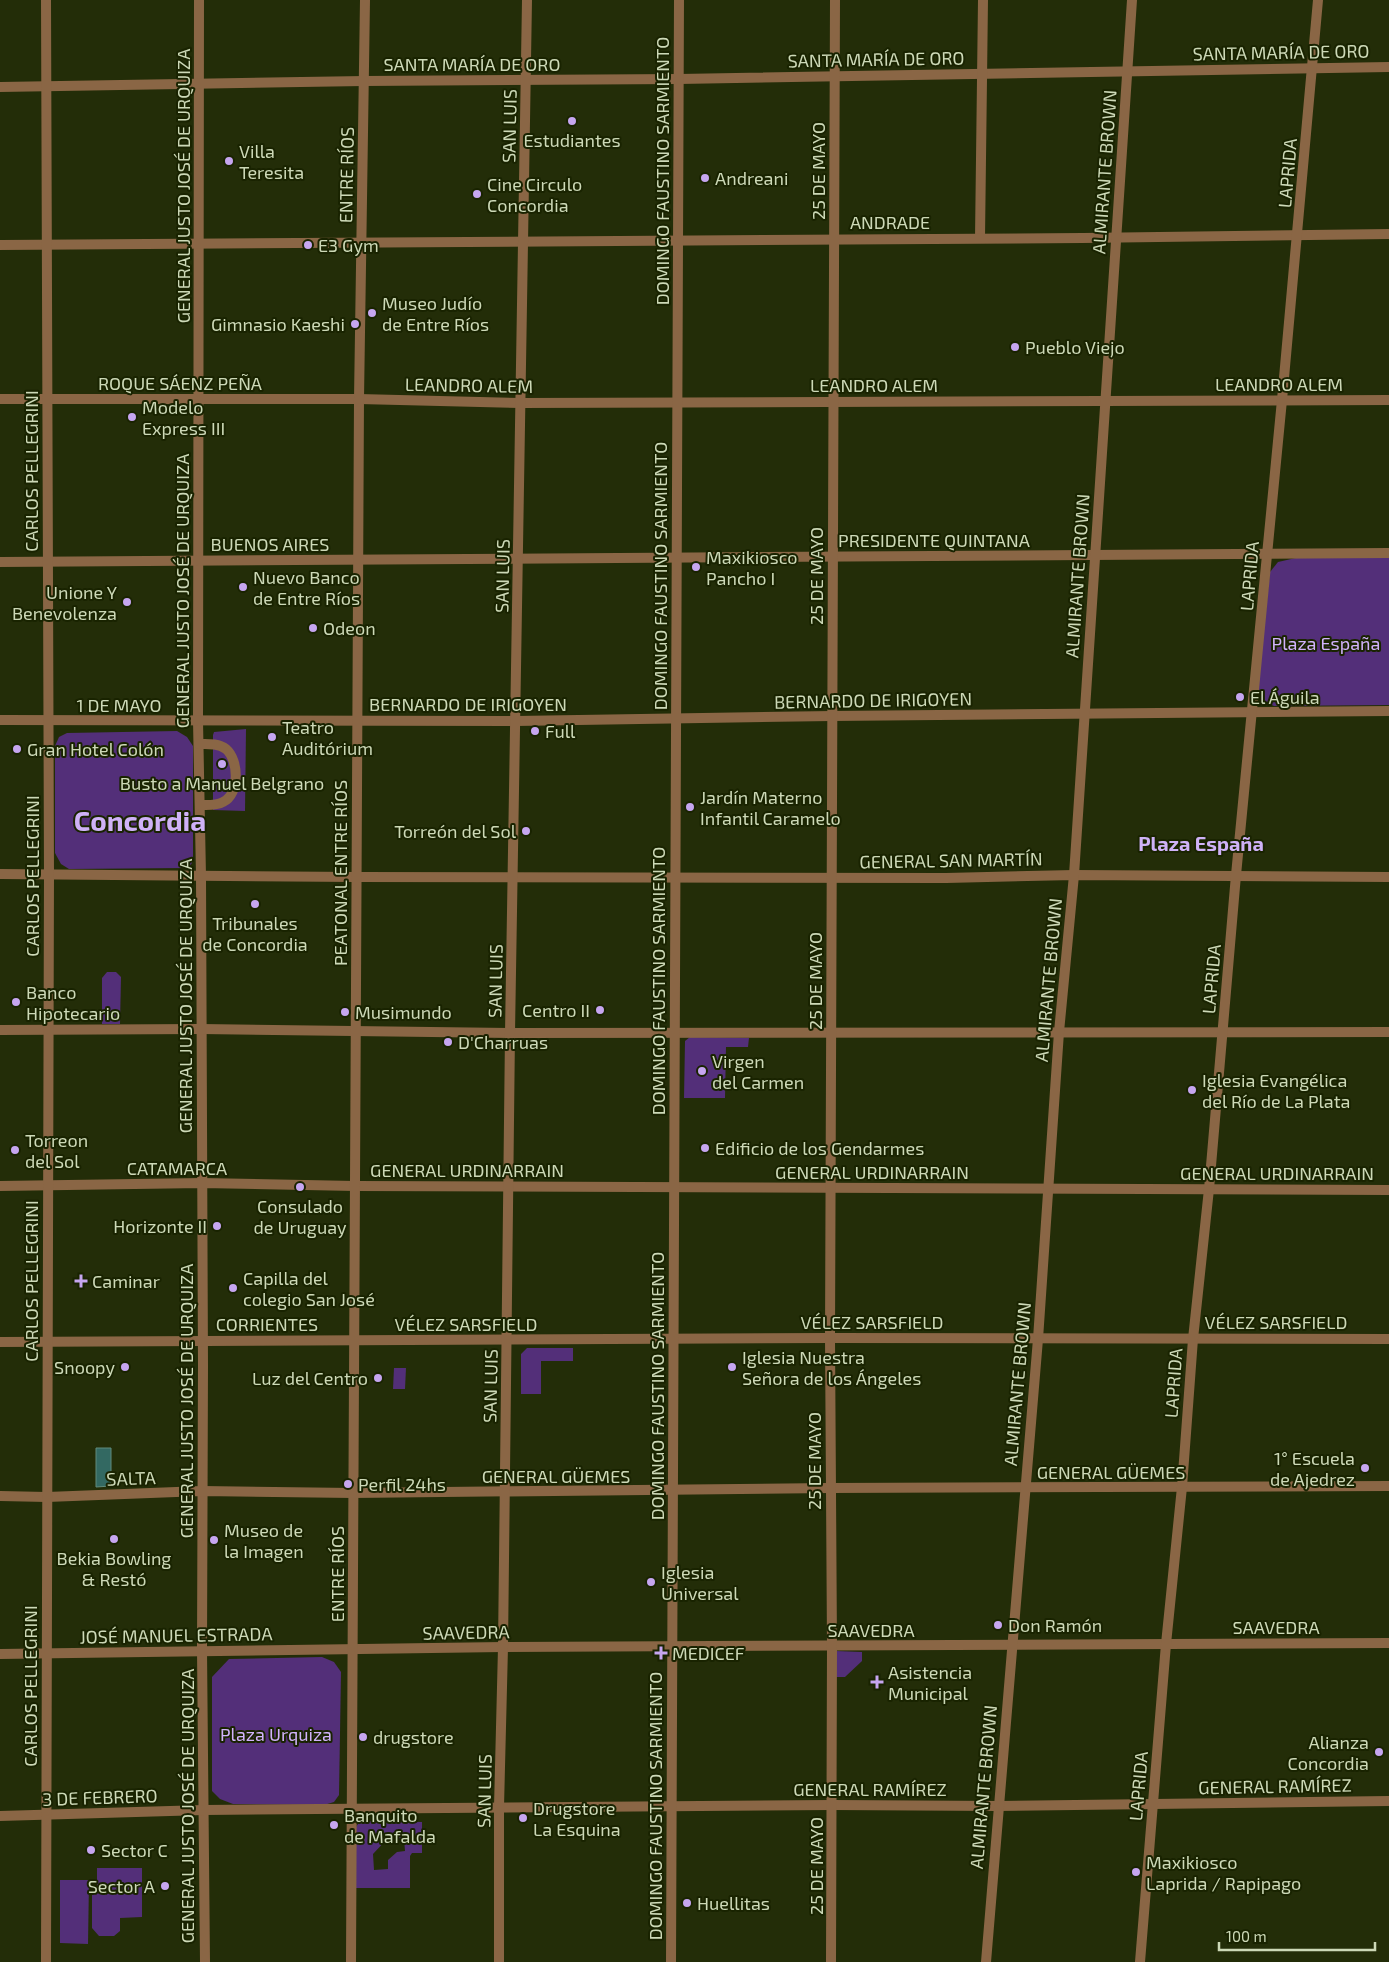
<svg xmlns="http://www.w3.org/2000/svg" width="1389" height="1962" viewBox="0 0 1389 1962" font-family="'Exo 2',sans-serif">
<style>
.green{fill:#532f79;fill-rule:evenodd}
.water{fill:#336962;stroke:#618b7c}
.lines{fill:none;stroke-linecap:round;stroke-linejoin:round}
.minor{stroke:#8a6645;stroke-width:10}
.poi-dot{fill:#c6a6f0;stroke:#192300;stroke-width:2}
.labels{text-anchor:middle;dominant-baseline:central;stroke-width:4;stroke-linejoin:round;paint-order:stroke}
.street-label{font-size:18px;fill:#cdd9b7;stroke:#192300}
.poi-label{font-size:18px;fill:#cdd9b7;stroke:#192300;text-anchor:start}
.park-label{font-size:18px;fill:#d2b3fc;stroke:#192300}
.quarter-label{font-size:20px;font-weight:bold;fill:#cfb2f7;stroke:#192300}
.town-label{font-size:28px;font-weight:bold;fill:#cfb2f7;stroke:#192300}
</style>
<rect width="100%" height="100%" fill="#232d08"/>
<g class="green">
<polygon points="1389,556 1389,705 1274,706 1262,700 1258,686 1270,572 1278,562 1300,557"/>
<polygon points="246,729 245,811 213,810 213,735 214,732"/>
<polygon points="177,731 187,737 193,746 193,861 190,866 185,868 69,869 61,864 55,853 55,746 59,737 67,733"/>
<polygon points="107,972 116,972 121,977 120,1024 102,1024 102,978"/>
<polygon points="690,1037 749,1038 748,1047 726,1047 725,1098 684,1098 685,1041"/>
<polygon points="527,1348 573,1348 573,1361 541,1361 541,1394 521,1394 521,1354"/>
<polygon points="394,1368 406,1368 405,1389 393,1389"/>
<polygon points="836,1651 862,1652 862,1661 845,1677 835,1677"/>
<polygon points="322,1657 334,1662 341,1672 339,1795 334,1802 324,1805 233,1804 220,1799 212,1791 212,1677 229,1659"/>
<path d="M360 1821 422 1822V1853H412L410 1856V1888H354V1830ZM404 1838 405 1851 397 1852 388 1860V1869L374 1870 373 1854 387 1839Z"/>
<polygon points="97,1868 142,1868 142,1917 120,1918 120,1931 114,1936 99,1936 92,1928 92,1894 97,1888"/>
<polygon points="60,1880 89,1880 88,1944 60,1943"/>
</g>
<polygon class="water" points="96,1448 111,1448 111,1486 96,1487"/>
<g class="lines">
<g class="minor">
<polyline points="199,0 198,721 201,876 203,1366 202,1650 205,1962"/>
<polyline points="0,87 364,81 679,79 1389,67"/>
<polyline points="980,238 983,0"/>
<polyline points="0,245 1083,238 1389,234"/>
<polyline points="0,399 359,399 521,403 1389,400"/>
<polyline points="0,562 1389,553"/>
<polyline points="0,720 516,721 832,716 1389,711"/>
<path d="M199 744C208 744 218 743 226 749 239 760 240 794 223 802 216 806 207 805 200 805"/>
<polyline points="0,874 356,877 946,878 1074,875 1389,877"/>
<polyline points="0,1030 201,1029 510,1033 1389,1032"/>
<polyline points="0,1186 202,1183 355,1186 1389,1190"/>
<polyline points="0,1342 830,1338 1389,1339"/>
<polyline points="0,1496 47,1497 202,1491 353,1493 830,1488 1389,1486"/>
<polyline points="0,1654 503,1647 1389,1643"/>
<polyline points="0,1816 204,1810 832,1805 998,1806 1389,1801"/>
<polyline points="46,1962 49,874 46,0"/>
<polyline points="351,1962 359,399 365,0"/>
<polyline points="499,1962 499,1807 503,1647 510,1033 527,0"/>
<polyline points="671,1962 679,0"/>
<polyline points="831,1962 832,1646 830,1338 835,0"/>
<polyline points="986,1962 1038,1339 1059,1032 1074,875 1132,0"/>
<polyline points="1140,1962 1166,1644 1182,1487 1193,1339 1209,1189 1236,875 1282,400 1318,0"/>
</g>
</g>
<g class="poi-dot">
<circle cx="572" cy="121" r="5"/>
<circle cx="229" cy="161" r="5"/>
<circle cx="705" cy="178" r="5"/>
<circle cx="477" cy="194" r="5"/>
<circle cx="308" cy="245" r="5"/>
<circle cx="372" cy="313" r="5"/>
<circle cx="355" cy="324" r="5"/>
<circle cx="1015" cy="347" r="5"/>
<circle cx="132" cy="417" r="5"/>
<circle cx="696" cy="567" r="5"/>
<circle cx="243" cy="587" r="5"/>
<circle cx="127" cy="602" r="5"/>
<circle cx="313" cy="628" r="5"/>
<circle cx="1240" cy="697" r="5"/>
<circle cx="535" cy="731" r="5"/>
<circle cx="272" cy="737" r="5"/>
<circle cx="17" cy="749" r="5"/>
<circle cx="222" cy="764" r="5"/>
<circle cx="690" cy="807" r="5"/>
<circle cx="526" cy="831" r="5"/>
<circle cx="255" cy="904" r="5"/>
<circle cx="16" cy="1002" r="5"/>
<circle cx="600" cy="1010" r="5"/>
<circle cx="345" cy="1012" r="5"/>
<circle cx="448" cy="1042" r="5"/>
<circle cx="702" cy="1071" r="5"/>
<circle cx="1192" cy="1090" r="5"/>
<circle cx="705" cy="1148" r="5"/>
<circle cx="15" cy="1150" r="5"/>
<circle cx="300" cy="1187" r="5"/>
<circle cx="217" cy="1226" r="5"/>
<path d="M78.5 1273.5h5v5h5v5h-5v5h-5v-5h-5v-5h5z"/>
<circle cx="233" cy="1288" r="5"/>
<circle cx="125" cy="1367" r="5"/>
<circle cx="732" cy="1367" r="5"/>
<circle cx="378" cy="1378" r="5"/>
<circle cx="1365" cy="1468" r="5"/>
<circle cx="348" cy="1484" r="5"/>
<circle cx="114" cy="1539" r="5"/>
<circle cx="214" cy="1540" r="5"/>
<circle cx="651" cy="1582" r="5"/>
<circle cx="998" cy="1625" r="5"/>
<path d="M658.5 1645.5h5v5h5v5h-5v5h-5v-5h-5v-5h5z"/>
<path d="M874.5 1674.5h5v5h5v5h-5v5h-5v-5h-5v-5h5z"/>
<circle cx="363" cy="1737" r="5"/>
<circle cx="1379" cy="1752" r="5"/>
<circle cx="523" cy="1818" r="5"/>
<circle cx="334" cy="1825" r="5"/>
<circle cx="91" cy="1850" r="5"/>
<circle cx="1136" cy="1872" r="5"/>
<circle cx="165" cy="1886" r="5"/>
<circle cx="687" cy="1903" r="5"/>
</g>
<g class="labels">
<g class="street-label">
<text transform="translate(1281 52) rotate(-1)">SANTA MARÍA DE ORO</text>
<text transform="translate(876 59) rotate(-1)">SANTA MARÍA DE ORO</text>
<text x="472" y="64">SANTA MARÍA DE ORO</text>
<text transform="translate(509 126) rotate(-89)">SAN LUIS</text>
<text transform="translate(662 171) rotate(-90)">DOMINGO FAUSTINO SARMIENTO</text>
<text transform="translate(818 171) rotate(-90)">25 DE MAYO</text>
<text transform="translate(1104 172) rotate(-86)">ALMIRANTE BROWN</text>
<text transform="translate(1287 173) rotate(-85)">LAPRIDA</text>
<text transform="translate(346 175) rotate(-89)">ENTRE RÍOS</text>
<text transform="translate(183 186) rotate(-90)">GENERAL JUSTO JOSÉ DE URQUIZA</text>
<text x="890" y="222">ANDRADE</text>
<text x="180" y="383">ROQUE SÁENZ PEÑA</text>
<text x="1279" y="384">LEANDRO ALEM</text>
<text transform="translate(469 385) rotate(1)">LEANDRO ALEM</text>
<text x="874" y="385">LEANDRO ALEM</text>
<text transform="translate(31 471) rotate(-90)">CARLOS PELLEGRINI</text>
<text x="934" y="540">PRESIDENTE QUINTANA</text>
<text x="270" y="544">BUENOS AIRES</text>
<text transform="translate(502 576) rotate(-89)">SAN LUIS</text>
<text transform="translate(660 576) rotate(-90)">DOMINGO FAUSTINO SARMIENTO</text>
<text transform="translate(816 576) rotate(-90)">25 DE MAYO</text>
<text transform="translate(1077 576) rotate(-86)">ALMIRANTE BROWN</text>
<text transform="translate(1249 576) rotate(-85)">LAPRIDA</text>
<text transform="translate(182 591) rotate(-90)">GENERAL JUSTO JOSÉ DE URQUIZA</text>
<text transform="translate(873 700) rotate(-1)">BERNARDO DE IRIGOYEN</text>
<text x="468" y="704">BERNARDO DE IRIGOYEN</text>
<text x="119" y="705">1 DE MAYO</text>
<text transform="translate(951 860) rotate(-1)">GENERAL SAN MARTÍN</text>
<text transform="translate(340 873) rotate(-90)">PEATONAL ENTRE RÍOS</text>
<text transform="translate(32 876) rotate(-90)">CARLOS PELLEGRINI</text>
<text transform="translate(1211 979) rotate(-85)">LAPRIDA</text>
<text transform="translate(1048 980) rotate(-85)">ALMIRANTE BROWN</text>
<text transform="translate(495 981) rotate(-89)">SAN LUIS</text>
<text transform="translate(658 981) rotate(-90)">DOMINGO FAUSTINO SARMIENTO</text>
<text transform="translate(815 981) rotate(-90)">25 DE MAYO</text>
<text transform="translate(185 996) rotate(-90)">GENERAL JUSTO JOSÉ DE URQUIZA</text>
<text x="177" y="1168">CATAMARCA</text>
<text x="467" y="1170">GENERAL URDINARRAIN</text>
<text x="872" y="1172">GENERAL URDINARRAIN</text>
<text x="1277" y="1173">GENERAL URDINARRAIN</text>
<text transform="translate(31 1281) rotate(-90)">CARLOS PELLEGRINI</text>
<text x="872" y="1322">VÉLEZ SARSFIELD</text>
<text x="1276" y="1322">VÉLEZ SARSFIELD</text>
<text x="267" y="1324">CORRIENTES</text>
<text x="466" y="1324">VÉLEZ SARSFIELD</text>
<text transform="translate(1173 1383) rotate(-86)">LAPRIDA</text>
<text transform="translate(1017 1384) rotate(-85)">ALMIRANTE BROWN</text>
<text transform="translate(490 1386) rotate(-89)">SAN LUIS</text>
<text transform="translate(657 1386) rotate(-90)">DOMINGO FAUSTINO SARMIENTO</text>
<text transform="translate(186 1401) rotate(-90)">GENERAL JUSTO JOSÉ DE URQUIZA</text>
<text transform="translate(814 1461) rotate(-90)">25 DE MAYO</text>
<text x="1111" y="1472">GENERAL GÜEMES</text>
<text x="556" y="1476">GENERAL GÜEMES</text>
<text transform="translate(131 1478) rotate(-2)">SALTA</text>
<text transform="translate(337 1574) rotate(-90)">ENTRE RÍOS</text>
<text x="1276" y="1627">SAAVEDRA</text>
<text x="871" y="1630">SAAVEDRA</text>
<text transform="translate(466 1632) rotate(-1)">SAAVEDRA</text>
<text transform="translate(176 1635) rotate(-1)">JOSÉ MANUEL ESTRADA</text>
<text transform="translate(30 1686) rotate(-90)">CARLOS PELLEGRINI</text>
<text transform="translate(1138 1786) rotate(-85)">LAPRIDA</text>
<text transform="translate(1275 1786) rotate(-1)">GENERAL RAMÍREZ</text>
<text transform="translate(983 1787) rotate(-85)">ALMIRANTE BROWN</text>
<text x="870" y="1789">GENERAL RAMÍREZ</text>
<text transform="translate(484 1791) rotate(-89)">SAN LUIS</text>
<text transform="translate(100 1797) rotate(-2)">3 DE FEBRERO</text>
<text transform="translate(187 1806) rotate(-90)">GENERAL JUSTO JOSÉ DE URQUIZA</text>
<text transform="translate(655 1806) rotate(-90)">DOMINGO FAUSTINO SARMIENTO</text>
<text transform="translate(816 1866) rotate(-90)">25 DE MAYO</text>
</g>
<g class="poi-label">
<text x="572" y="140" text-anchor="middle">Estudiantes</text>
<text x="239" y="151">Villa<tspan x="239" dy="21">Teresita</tspan></text>
<text x="715" y="178">Andreani</text>
<text x="487" y="184">Cine Circulo<tspan x="487" dy="21">Concordia</tspan></text>
<text x="318" y="245">E3 Gym</text>
<text x="382" y="303">Museo Judío<tspan x="382" dy="21">de Entre Ríos</tspan></text>
<text x="345" y="324" text-anchor="end">Gimnasio Kaeshi</text>
<text x="1025" y="347">Pueblo Viejo</text>
<text x="142" y="407">Modelo<tspan x="142" dy="21">Express III</tspan></text>
<text x="706" y="557">Maxikiosco<tspan x="706" dy="21">Pancho I</tspan></text>
<text x="253" y="577">Nuevo Banco<tspan x="253" dy="21">de Entre Ríos</tspan></text>
<text x="117" y="592" text-anchor="end">Unione Y<tspan x="117" dy="21">Benevolenza</tspan></text>
<text x="323" y="628">Odeon</text>
<text x="1250" y="697">El Águila</text>
<text x="282" y="727">Teatro<tspan x="282" dy="21">Auditórium</tspan></text>
<text x="545" y="731">Full</text>
<text x="27" y="749">Gran Hotel Colón</text>
<text x="222" y="783" text-anchor="middle">Busto a Manuel Belgrano</text>
<text x="700" y="797">Jardín Materno<tspan x="700" dy="21">Infantil Caramelo</tspan></text>
<text x="516" y="831" text-anchor="end">Torreón del Sol</text>
<text x="255" y="923" text-anchor="middle">Tribunales<tspan x="255" dy="21">de Concordia</tspan></text>
<text x="26" y="992">Banco<tspan x="26" dy="21">Hipotecario</tspan></text>
<text x="590" y="1010" text-anchor="end">Centro II</text>
<text x="355" y="1012">Musimundo</text>
<text x="458" y="1042">D'Charruas</text>
<text x="712" y="1061">Virgen<tspan x="712" dy="21">del Carmen</tspan></text>
<text x="1202" y="1080">Iglesia Evangélica<tspan x="1202" dy="21">del Río de La Plata</tspan></text>
<text x="25" y="1140">Torreon<tspan x="25" dy="21">del Sol</tspan></text>
<text x="715" y="1148">Edificio de los Gendarmes</text>
<text x="300" y="1206" text-anchor="middle">Consulado<tspan x="300" dy="21">de Uruguay</tspan></text>
<text x="207" y="1226" text-anchor="end">Horizonte II</text>
<text x="243" y="1278">Capilla del<tspan x="243" dy="21">colegio San José</tspan></text>
<text x="92" y="1281">Caminar</text>
<text x="742" y="1357">Iglesia Nuestra<tspan x="742" dy="21">Señora de los Ángeles</tspan></text>
<text x="115" y="1367" text-anchor="end">Snoopy</text>
<text x="368" y="1378" text-anchor="end">Luz del Centro</text>
<text x="1355" y="1458" text-anchor="end">1° Escuela<tspan x="1355" dy="21">de Ajedrez</tspan></text>
<text x="358" y="1484">Perfil 24hs</text>
<text x="224" y="1530">Museo de<tspan x="224" dy="21">la Imagen</tspan></text>
<text x="114" y="1558" text-anchor="middle">Bekia Bowling<tspan x="114" dy="21">&amp; Restó</tspan></text>
<text x="661" y="1572">Iglesia<tspan x="661" dy="21">Universal</tspan></text>
<text x="1008" y="1625">Don Ramón</text>
<text x="672" y="1653">MEDICEF</text>
<text x="888" y="1672">Asistencia<tspan x="888" dy="21">Municipal</tspan></text>
<text x="373" y="1737">drugstore</text>
<text x="1369" y="1742" text-anchor="end">Alianza<tspan x="1369" dy="21">Concordia</tspan></text>
<text x="533" y="1808">Drugstore<tspan x="533" dy="21">La Esquina</tspan></text>
<text x="344" y="1815">Banquito<tspan x="344" dy="21">de Mafalda</tspan></text>
<text x="101" y="1850">Sector C</text>
<text x="1146" y="1862">Maxikiosco<tspan x="1146" dy="21">Laprida / Rapipago</tspan></text>
<text x="155" y="1886" text-anchor="end">Sector A</text>
<text x="697" y="1903">Huellitas</text>
</g>
<g class="park-label">
<text x="1326" y="643">Plaza España</text>
<text x="276" y="1734">Plaza Urquiza</text>
</g>
<g class="quarter-label">
<text x="1201" y="843">Plaza España</text>
</g>
<g class="town-label">
<text x="140" y="820">Concordia</text>
</g>
</g>
<path d="M1219 1942v8h156v-8" fill="none" stroke="#cdd9b7" stroke-width="2.5"/>
<text x="1226" y="1942" font-size="15" fill="#cdd9b7" stroke="#192300" stroke-width="4" paint-order="stroke">100 m</text>
</svg>
